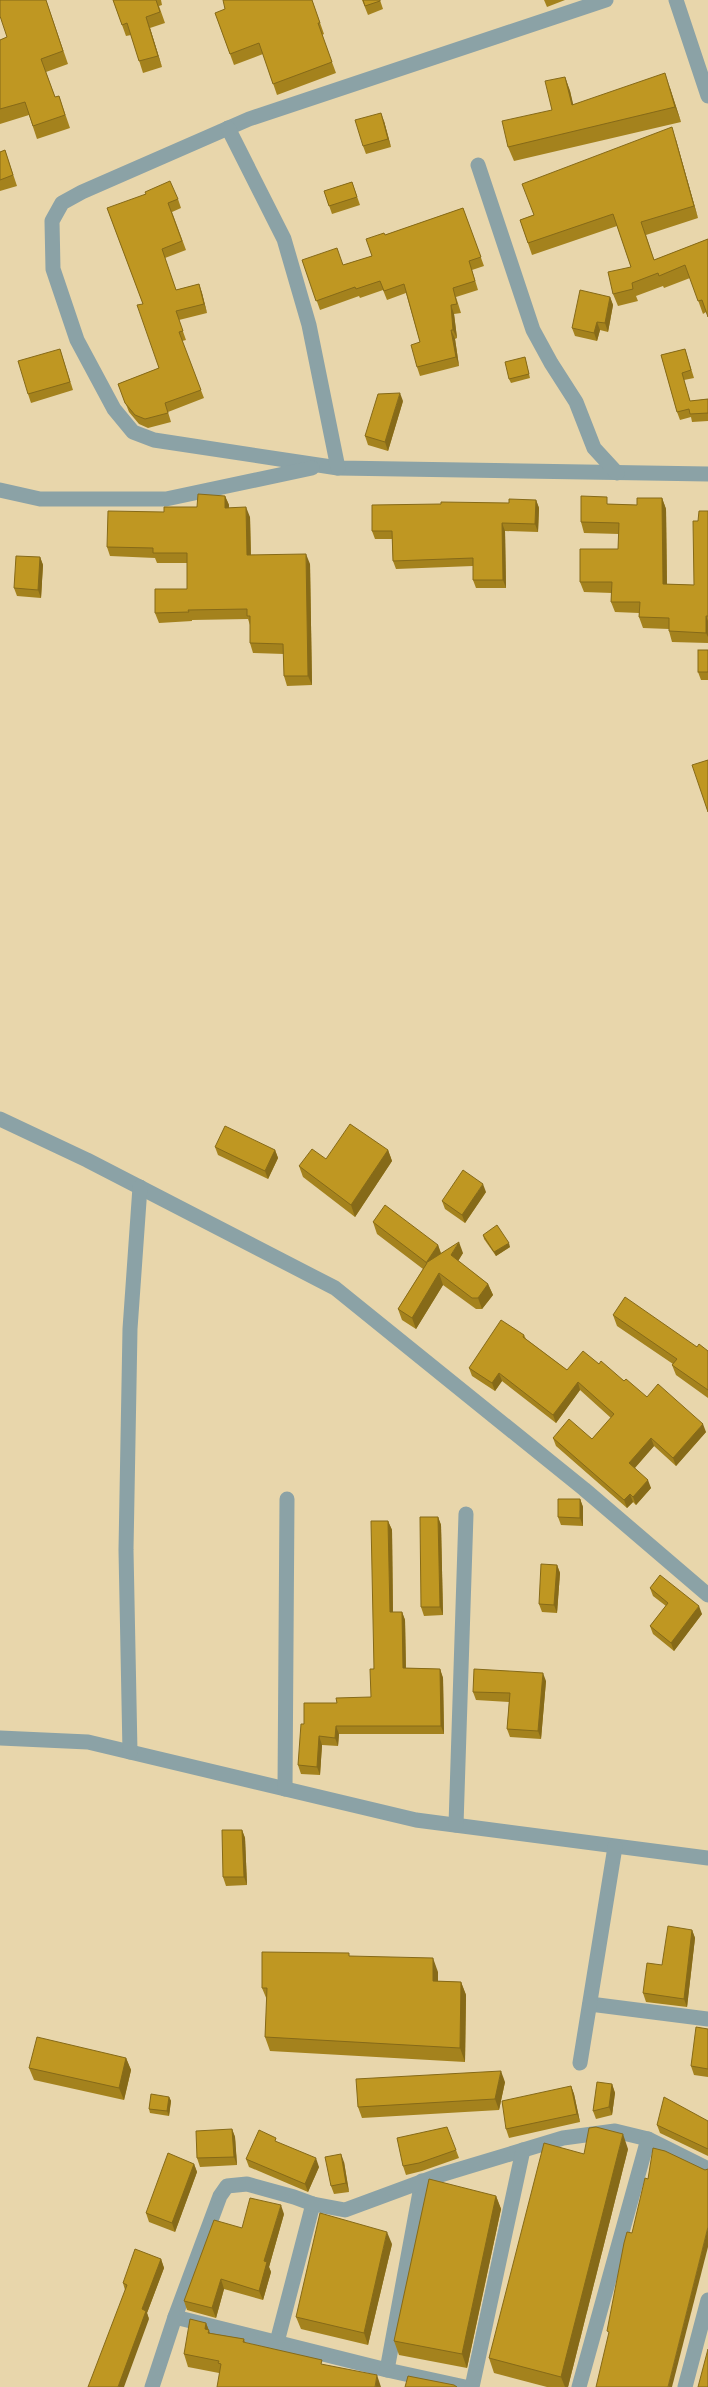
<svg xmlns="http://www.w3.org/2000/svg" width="708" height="2387" viewBox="0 0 708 2387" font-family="'PT Sans Narrow',sans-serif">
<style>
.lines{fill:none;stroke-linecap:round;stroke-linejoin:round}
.minor{stroke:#8ba2a6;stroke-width:15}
.wall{fill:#a4821d}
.shaded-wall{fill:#866a18}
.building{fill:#bf9722;stroke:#866a18}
</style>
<rect width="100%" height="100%" fill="#e8d6ab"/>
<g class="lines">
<g class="minor">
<polyline points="606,0 249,119 82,192 62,203 52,221 53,269 77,340 114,409 133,432 154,440 338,468 708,474"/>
<polyline points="676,0 708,96"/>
<polyline points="228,128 284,239 309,325 338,468"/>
<polyline points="478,165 533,330 551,363 576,402 594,448 617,473"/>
<polyline points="0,490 40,499 166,499 312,468"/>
<polyline points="0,1119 87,1160 335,1288 584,1489 708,1595"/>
<polyline points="0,1738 88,1742 416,1820 708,1858"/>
<polyline points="130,1752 126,1550 130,1329 140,1187"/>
<polyline points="285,1789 287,1499"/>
<polyline points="456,1825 466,1514"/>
<polyline points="590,2004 708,2019"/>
<polyline points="580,2063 615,1847"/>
<polyline points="175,2317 387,2370 465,2387"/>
<polyline points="277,2342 313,2204"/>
<polyline points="387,2370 422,2181"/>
<polyline points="152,2387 175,2317 220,2196 227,2186 247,2184 294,2197 313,2204 345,2210 437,2176 563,2138 615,2131 648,2139 708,2169"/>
<polyline points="472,2387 523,2150"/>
<polyline points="579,2387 648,2139"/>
<polyline points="685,2387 708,2300"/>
</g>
</g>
<g class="wall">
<polygon points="46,0 68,64 46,72 55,97 59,96 70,128 37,139 29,115 0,124 0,40 7,37"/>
<polygon points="113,0 161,0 162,5 159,6 165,23 150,28 162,67 143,73 131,35 126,36"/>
<polygon points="312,0 324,34 322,35 336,73 277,95 263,54 234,65 215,13"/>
<polygon points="362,0 380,0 383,9 368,15"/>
<polygon points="544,0 565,0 547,7"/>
<polygon points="565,77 570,91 573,105 670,88 681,122 514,161 508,147 552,110"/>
<polygon points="384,121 391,147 366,154 363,146"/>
<polygon points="676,140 698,218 646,235 654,260 708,239 706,312 703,314 690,278 664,288 663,286 636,296 638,301 618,306 613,294 631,267 617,226 532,255 520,220 533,215"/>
<polygon points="5,150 17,186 0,191 0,152"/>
<polygon points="352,182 360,205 332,214 324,191"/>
<polygon points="178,199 181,208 172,212 186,250 165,258 176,290 199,284 202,293 207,313 179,320 186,340 182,341 204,398 168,412 171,422 148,428 139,424 129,412 118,384 159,368 143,304 107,208"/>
<polygon points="463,208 484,266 472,270 478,290 456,297 461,313 454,314 457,338 455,339 459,366 420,376 417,367 420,342 406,293 387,300 383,290 360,298 359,296 320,310 302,260 343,265 372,256 385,235"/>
<polygon points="610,297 613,305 608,332 600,330 597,341 575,336 572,328"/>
<polygon points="60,349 73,390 31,403 28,394"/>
<polygon points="685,349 694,378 684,380 690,401 708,399 708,421 692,422 691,417 680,420 677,412 661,355"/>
<polygon points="525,357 530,378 511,383 509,379"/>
<polygon points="403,401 388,451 368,445 365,436"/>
<polygon points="225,496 229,505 229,508 250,517 251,555 310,564 312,685 287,686 284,676 284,654 253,653 250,643 250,625 248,619 192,620 192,621 159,623 155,613 187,589 187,563 157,563 155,558 110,556 107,547 164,512 197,507"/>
<polygon points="662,498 666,509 667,584 694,585 698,521 708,511 708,643 672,642 669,631 669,629 643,628 639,617 639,613 615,612 611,602 612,593 584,592 580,582 618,549 619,534 584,533 581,522 609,504 637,505"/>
<polygon points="536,500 539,508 538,532 505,531 506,588 476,588 473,580 473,566 396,569 393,561 392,539 375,539 372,531 509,503"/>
<polygon points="40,557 43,565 41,598 17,596 14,588"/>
<polygon points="708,650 708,680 701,680 698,672"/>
<polygon points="215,1147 275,1150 278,1158 268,1179 218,1155"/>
<polygon points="388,1150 392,1161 355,1217 303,1177 299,1166 326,1159"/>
<polygon points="486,1192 465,1223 445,1209 442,1201"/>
<polygon points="373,1222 438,1245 441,1253 463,1253 458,1261 488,1284 493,1295 482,1309 476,1309 443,1285 416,1329 402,1320 398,1309 423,1269 377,1234"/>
<polygon points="483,1235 510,1247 496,1256 484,1239"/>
<polygon points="613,1315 708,1351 708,1398 676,1375 672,1365 673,1364 617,1326"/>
<polygon points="524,1335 526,1339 567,1370 599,1364 647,1397 706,1432 676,1466 654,1446 635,1468 651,1488 636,1505 633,1502 627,1508 556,1446 553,1438 592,1439 611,1418 580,1390 556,1423 502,1381 495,1391 472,1376 469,1368"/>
<polygon points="580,1499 583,1507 583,1526 561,1525 558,1517"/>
<polygon points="438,1517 441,1525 443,1615 424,1616 421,1607"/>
<polygon points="388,1521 392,1530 393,1612 402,1612 405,1620 406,1668 440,1669 443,1678 444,1734 339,1734 338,1746 322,1745 320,1775 301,1774 298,1765 304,1724 337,1703 371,1697"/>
<polygon points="557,1565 560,1573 557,1613 542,1612 539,1604"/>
<polygon points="650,1588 702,1614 674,1651 653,1634 650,1626 666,1606 653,1596"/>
<polygon points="546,1681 541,1739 510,1737 507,1729 509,1702 476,1700 473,1692"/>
<polygon points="242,1830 245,1838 247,1885 226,1886 223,1877"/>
<polygon points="692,1930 695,1938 687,2007 646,2002 643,1993 662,1965"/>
<polygon points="351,1956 438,1972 438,1981 461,1982 466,1995 465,2062 270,2051 265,2037 267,2000 262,1988"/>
<polygon points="708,2029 708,2077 694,2075 691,2066"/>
<polygon points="126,2058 131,2070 124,2100 34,2080 29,2068"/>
<polygon points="505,2082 499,2110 362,2118 358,2107"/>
<polygon points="612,2084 615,2093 612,2115 596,2119 593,2111"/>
<polygon points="571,2086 574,2094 580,2122 509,2138 506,2129"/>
<polygon points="169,2097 171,2101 169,2116 150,2113 149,2109"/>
<polygon points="708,2121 708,2156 660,2133 657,2125"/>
<polygon points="232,2129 235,2137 237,2165 200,2167 197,2158"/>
<polygon points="278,2143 319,2167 308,2192 249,2167 246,2159"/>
<polygon points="628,2149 568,2387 547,2387 494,2373 489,2358 584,2154"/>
<polygon points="456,2150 459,2158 422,2171 406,2175 403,2166"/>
<polygon points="344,2162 349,2192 334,2194 331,2186"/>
<polygon points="194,2164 197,2172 175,2232 149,2222 146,2213"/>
<polygon points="496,2196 501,2209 467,2368 399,2355 394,2341"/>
<polygon points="284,2214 269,2267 271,2272 263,2300 224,2289 216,2318 187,2310 184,2301"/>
<polygon points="392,2244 368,2345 301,2329 296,2317"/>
<polygon points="161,2259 164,2268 147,2313 149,2319 125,2290 123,2283"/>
<polygon points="206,2323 210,2333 244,2339 245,2342 219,2373 188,2367 184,2354"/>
</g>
<g class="shaded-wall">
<polygon points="146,17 150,28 162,67 158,56"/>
<polygon points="665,73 670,88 681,122 675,107"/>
<polygon points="565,77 570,91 577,120 572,105"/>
<polygon points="381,113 384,121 391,147 388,139"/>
<polygon points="672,127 676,140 698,218 694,206"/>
<polygon points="199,284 202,293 207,313 204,304"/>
<polygon points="610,297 613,305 608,332 605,323"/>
<polygon points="451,305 454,314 457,338 453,330"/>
<polygon points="597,322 600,330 597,341 594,333"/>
<polygon points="451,330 455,339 459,366 456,357"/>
<polygon points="400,393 403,401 388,451 385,442"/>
<polygon points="225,496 229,505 228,517 225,508"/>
<polygon points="662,498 666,509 667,594 663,584"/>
<polygon points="536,500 539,508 538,532 535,524"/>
<polygon points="246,507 250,517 251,564 247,555"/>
<polygon points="502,523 505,531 506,588 503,580"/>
<polygon points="306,554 310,564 312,685 308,676"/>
<polygon points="40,557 43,565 41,598 38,590"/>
<polygon points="706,616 708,621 708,637 706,633"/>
<polygon points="275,1150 278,1158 268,1179 265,1171"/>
<polygon points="388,1150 392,1161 355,1217 351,1205"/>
<polygon points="483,1184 486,1192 465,1223 462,1215"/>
<polygon points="459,1242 463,1253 455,1266 451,1255"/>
<polygon points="509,1243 510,1247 496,1256 494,1252"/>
<polygon points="438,1245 442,1257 426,1263"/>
<polygon points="439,1273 443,1285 416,1329 412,1318"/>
<polygon points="488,1284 493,1295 482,1309 478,1298"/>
<polygon points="499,1373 502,1381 495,1391 492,1383"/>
<polygon points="578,1382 580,1390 556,1423 553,1415"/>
<polygon points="703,1424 706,1432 676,1466 673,1458"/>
<polygon points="651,1438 654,1446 632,1471 629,1463"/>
<polygon points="648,1480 651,1488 636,1505 633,1497"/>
<polygon points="630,1494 633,1502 627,1508 624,1500"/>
<polygon points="580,1499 583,1507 583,1526 580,1518"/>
<polygon points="438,1517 441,1525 443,1615 440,1607"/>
<polygon points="388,1521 392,1530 393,1621 390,1612"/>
<polygon points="557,1565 560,1573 557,1613 554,1605"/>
<polygon points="699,1606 702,1614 674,1651 671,1643"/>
<polygon points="402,1612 405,1620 406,1677 403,1668"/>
<polygon points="440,1669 443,1678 444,1734 441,1726"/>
<polygon points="543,1673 546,1681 541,1739 538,1731"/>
<polygon points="336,1726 339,1734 338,1746 335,1738"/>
<polygon points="319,1736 322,1745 320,1775 317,1767"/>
<polygon points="242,1830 245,1838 247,1885 244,1877"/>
<polygon points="692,1930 695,1938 687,2007 684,1999"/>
<polygon points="433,1958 438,1972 438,1995 433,1981"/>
<polygon points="461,1982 466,1995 465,2062 460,2048"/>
<polygon points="126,2058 131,2070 124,2100 119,2088"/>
<polygon points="501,2071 505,2082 499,2110 495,2099"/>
<polygon points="612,2084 615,2093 612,2115 609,2107"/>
<polygon points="571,2086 574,2094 580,2122 577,2114"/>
<polygon points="169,2097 171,2101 169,2116 167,2111"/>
<polygon points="232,2129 235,2137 237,2165 234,2157"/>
<polygon points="623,2134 628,2149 568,2387 565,2387 561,2377"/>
<polygon points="341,2154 344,2162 349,2192 346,2183"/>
<polygon points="316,2158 319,2167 308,2192 305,2184"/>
<polygon points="194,2164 197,2172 175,2232 172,2223"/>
<polygon points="496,2196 501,2209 467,2368 462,2354"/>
<polygon points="281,2205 284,2214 269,2267 271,2272 263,2300 259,2291 264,2261"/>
<polygon points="708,2227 708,2247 672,2387 668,2387"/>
<polygon points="387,2232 392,2244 368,2345 364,2333"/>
<polygon points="161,2259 164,2268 147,2313 149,2319 124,2387 118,2387 142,2309"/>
<polygon points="221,2279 224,2289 216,2318 212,2308"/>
<polygon points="206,2323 213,2342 205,2329"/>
<polygon points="377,2375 381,2387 375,2387"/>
</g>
<g class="building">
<polygon points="0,0 46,0 63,51 41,59 55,97 59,96 65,115 33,126 25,102 0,109 0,40 7,37 0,16"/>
<polygon points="113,0 156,0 160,12 146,17 158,56 139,61 127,23 122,25"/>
<polygon points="223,0 312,0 320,23 318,23 332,62 273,84 259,43 230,54 215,13 225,9"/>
<polygon points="363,0 380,0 380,1 365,6"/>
<polygon points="665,73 675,107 508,147 502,121 552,110 545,81 565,77 572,105"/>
<polygon points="381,113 388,139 363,146 355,120"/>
<polygon points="672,127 694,206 641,222 654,260 708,239 708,317 702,300 698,301 685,265 659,276 658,273 632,283 633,289 613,294 608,272 631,267 613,214 528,243 520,220 534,215 522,184"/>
<polygon points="5,150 13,175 0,180 0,152"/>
<polygon points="170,181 178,199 168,203 182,241 162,249 176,290 199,284 204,304 176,311 183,331 179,332 201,390 165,403 168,413 145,419 135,415 125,403 118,384 159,368 137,305 143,304 107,208 146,194 145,192"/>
<polygon points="352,182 357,197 329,206 324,191"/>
<polygon points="463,208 481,257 469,261 475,281 453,288 457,304 451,305 453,330 451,330 456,357 417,367 411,345 420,342 404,284 384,291 380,281 356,289 355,287 316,301 302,260 337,248 343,265 372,256 366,239 384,233 385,235"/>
<polygon points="580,290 610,297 605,323 597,322 594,333 572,328"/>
<polygon points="60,349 70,382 28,394 18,361"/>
<polygon points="685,349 691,370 682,373 690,401 708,399 708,413 690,414 689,409 677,412 661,355"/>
<polygon points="525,357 529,374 509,379 505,362"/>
<polygon points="400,393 385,442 365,436 378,394"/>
<polygon points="198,494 225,496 225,508 246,507 247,555 306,554 308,676 284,676 283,644 250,643 250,616 247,616 247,609 188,610 189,612 155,613 155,589 187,589 187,553 153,553 153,548 107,547 108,511 164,512 164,507 197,507"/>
<polygon points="581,496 607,497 607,504 637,505 637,498 662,498 663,584 694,585 693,521 698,521 699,511 708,511 708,616 706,616 706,633 669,631 669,618 639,617 640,602 611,602 612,582 580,582 580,549 618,549 619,523 581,522"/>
<polygon points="509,499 536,500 535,524 502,523 503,580 473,580 473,558 393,561 392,531 372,531 372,505 441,504 441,502 509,503"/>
<polygon points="16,556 40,557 38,590 14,588"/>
<rect x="698" y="650" width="10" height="22"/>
<polygon points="708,760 708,812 692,765"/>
<polygon points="350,1124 388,1150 351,1205 299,1166 312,1149 326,1159"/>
<polygon points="225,1126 275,1150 265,1171 215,1147"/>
<polygon points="463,1170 483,1184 462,1215 442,1201"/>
<polygon points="385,1205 438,1245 426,1263 459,1242 451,1255 488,1284 478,1298 472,1298 439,1273 412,1318 398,1309 427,1263 373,1222"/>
<polygon points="497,1225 509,1243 494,1252 483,1235"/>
<polygon points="625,1297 697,1347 699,1344 708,1351 708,1390 672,1365 677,1359 613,1315"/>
<polygon points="501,1320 524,1335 523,1337 567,1370 583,1351 599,1364 601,1361 624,1381 626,1379 647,1397 658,1384 703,1424 673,1458 651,1438 629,1463 648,1480 633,1497 630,1494 624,1500 553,1438 569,1419 592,1439 614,1414 578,1382 553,1415 499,1373 492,1383 469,1368"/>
<polygon points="558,1499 580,1499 580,1518 558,1517"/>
<polygon points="420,1517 438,1517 440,1607 421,1607"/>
<polygon points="371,1521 388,1521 390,1612 402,1612 403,1668 440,1669 441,1726 336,1726 335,1738 319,1736 317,1767 298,1765 301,1724 304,1724 304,1703 337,1703 336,1698 371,1697 370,1669 374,1669"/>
<polygon points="541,1564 557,1565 554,1605 539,1604"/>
<polygon points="660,1575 699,1606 671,1643 650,1626 668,1603 650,1588"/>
<polygon points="474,1669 543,1673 538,1731 507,1729 510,1693 473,1692"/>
<polygon points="222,1830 242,1830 244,1877 223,1877"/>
<polygon points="668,1926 692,1930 684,1999 643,1993 647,1963 662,1965"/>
<polygon points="262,1952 349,1953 349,1956 433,1958 433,1981 461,1982 460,2048 265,2037 267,1988 262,1988"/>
<polygon points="696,2027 708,2029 708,2069 691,2066"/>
<polygon points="37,2037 126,2058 119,2088 29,2068"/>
<polygon points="501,2071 495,2099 358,2107 356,2079"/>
<polygon points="597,2082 612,2084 609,2107 593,2111"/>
<polygon points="571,2086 577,2114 506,2129 502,2101"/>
<polygon points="151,2094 169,2097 167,2111 149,2109"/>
<polygon points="664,2097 708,2121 708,2149 657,2125"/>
<polygon points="447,2127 456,2150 419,2163 403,2166 397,2138"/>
<polygon points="596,2127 623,2134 561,2377 489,2358 544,2143 584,2154 589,2128"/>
<polygon points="232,2129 234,2157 197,2158 196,2131"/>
<polygon points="259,2130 276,2138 275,2141 316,2158 305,2184 246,2159"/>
<polygon points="653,2148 665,2151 705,2170 708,2169 708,2227 668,2387 596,2387 609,2332 607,2331 624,2243 627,2232 632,2233 645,2178 648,2179"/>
<polygon points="168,2153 194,2164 172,2223 146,2213"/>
<polygon points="341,2154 346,2183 331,2186 325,2157"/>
<polygon points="429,2179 496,2196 462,2354 394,2341"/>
<polygon points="250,2198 281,2205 264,2261 267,2262 259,2291 221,2279 212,2308 184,2301 214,2220 242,2228"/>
<polygon points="320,2213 387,2232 364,2333 296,2317"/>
<polygon points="135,2249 161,2259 142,2309 146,2311 118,2387 88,2387 127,2285 123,2283"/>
<polygon points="190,2319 206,2323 205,2329 209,2330 208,2333 244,2339 243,2342 322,2360 321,2364 377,2375 375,2387 217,2387 221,2364 218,2363 219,2361 184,2354"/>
<polygon points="708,2349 708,2387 698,2387"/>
<polygon points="408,2376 454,2385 457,2387 405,2387"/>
</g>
</svg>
